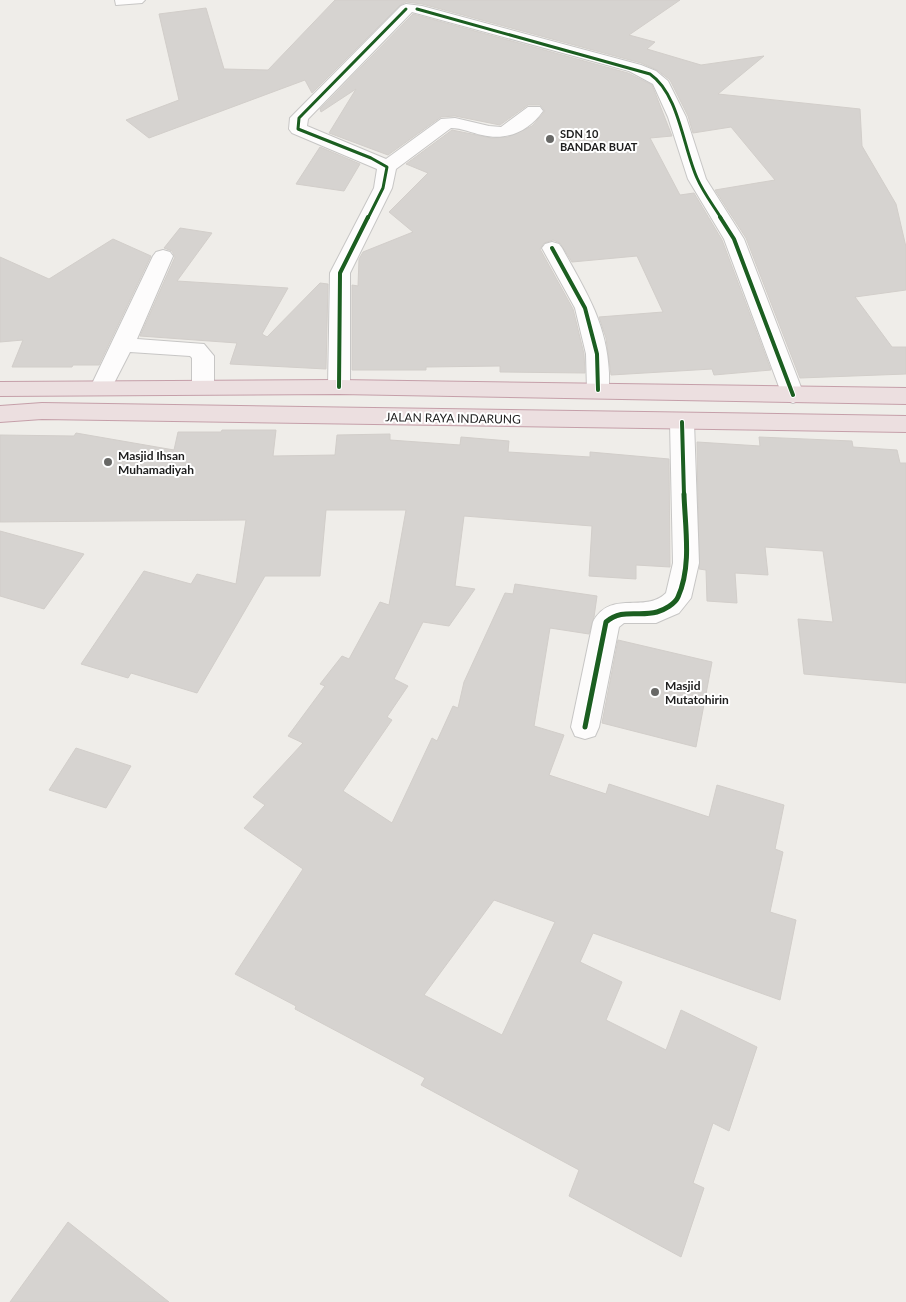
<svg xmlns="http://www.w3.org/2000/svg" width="906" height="1302" viewBox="0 0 906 1302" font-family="Lato,sans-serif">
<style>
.building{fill:#d6d3d0;stroke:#d2ceca;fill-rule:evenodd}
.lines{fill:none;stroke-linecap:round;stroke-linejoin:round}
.minor-casing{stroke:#c7c6c5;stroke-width:2}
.highway-casing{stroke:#c59fa9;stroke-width:2}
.minor{fill:#fdfcfc;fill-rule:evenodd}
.highway{fill:#ecdfe0;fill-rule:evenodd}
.cycleway-far2-casing{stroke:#fff;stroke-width:5}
.cycleway-far1-casing{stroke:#fff;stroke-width:6}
.cycleway-casing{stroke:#fff;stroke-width:8}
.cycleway-far2{stroke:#1b5e20;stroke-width:3}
.cycleway-far1{stroke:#1b5e20;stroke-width:4}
.cycleway{stroke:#1b5e20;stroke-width:5}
.poi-dot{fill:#686866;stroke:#fff;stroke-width:2}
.labels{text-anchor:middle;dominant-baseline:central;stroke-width:4;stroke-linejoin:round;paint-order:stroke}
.far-poi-label{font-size:11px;font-weight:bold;fill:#202020;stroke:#fff;text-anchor:start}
.street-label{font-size:12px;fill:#202020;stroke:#fff}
.poi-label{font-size:12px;font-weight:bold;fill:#202020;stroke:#fff;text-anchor:start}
</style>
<rect width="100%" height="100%" fill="#efede9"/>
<g class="building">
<polygon points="335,0 680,0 629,35 655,42 647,49 701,65 764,56 718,94 860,109 862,146 896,204 906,247 906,290 855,297 892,347 906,347 906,374 800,378 746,238 715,190 775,180 731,127 693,133 688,116 670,80 657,70 641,63 422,4 406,2 400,5 312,93 305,80 149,138 126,120 179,100 159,14 206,8 224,69 268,70"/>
<polygon points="413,14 628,73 652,85 672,136 650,138 680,195 694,193 722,240 771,370 714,375 712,369 611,375 606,338 599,317 663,312 637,256 572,262 560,243 553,240 544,243 540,249 573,309 584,354 585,373 500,372 500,366 426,367 426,370 352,370 352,285 358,286 359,259 363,252 413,232 389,212 428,173 406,164 452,130 491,138 508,137 532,126 545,111 540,105 528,105 500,125 455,116 441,117 388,155 329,133 356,89 321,112 320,109"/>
<polygon points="320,147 360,164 344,191 296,184"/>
<polygon points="180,228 212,233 177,281 288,288 262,334 267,337 320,283 328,284 326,369 230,364 237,343 140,336 175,257 172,251 164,248"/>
<polygon points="113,239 151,256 99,365 73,365 72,367 12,367 23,340 0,342 0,257 49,279"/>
<path d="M222 430H276L273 456 335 455 337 435 390 434V440L460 445 461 437 509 441 508 452 590 457V452L669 459 670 567 636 565V579L589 576 592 526 464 516 455 586 475 589 449 626 423 622 394 679 408 686 387 717 392 720 343 791 392 823 432 738 437 741 453 706 458 708 464 682 505 593 513 594 515 584 597 596 594 617 589 634 550 628 534 726 564 735 549 775 606 794 609 784 709 817 717 785 784 805 775 849 783 852 770 912 796 920 780 1000 593 933 580 962 622 982 606 1020 666 1050 681 1010 757 1047 729 1131 713 1123 693 1183 704 1188 681 1257 569 1196 579 1170 421 1085 425 1078 295 1009 296 1006 235 974 303 869 244 828 265 805 253 797 303 743 288 736 325 686 320 684 342 656 349 659 380 602 389 605 406 510H326L320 576H265L197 693 131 673 128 678 81 664 144 571 191 584 197 574 236 584 246 520 0 522V435L74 436 76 433 174 450 178 432H221ZM494 900 555 922 502 1035 424 995Z"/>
<polygon points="759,437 852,441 853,447 897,450 900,463 906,463 906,683 804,674 798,619 833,622 823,551 765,547 768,575 735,573 737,603 707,601 706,570 699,569 697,442 760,446"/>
<polygon points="0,531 84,554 44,609 0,596"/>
<polygon points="618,640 712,662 696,747 602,723"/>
<polygon points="76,748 131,766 106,808 49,790"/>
<polygon points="68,1222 169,1302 10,1302"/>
</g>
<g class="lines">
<defs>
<g id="minor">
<polygon points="115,0 145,0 142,3 116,5"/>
<path d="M406 4 422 6 641 65 656 71 668 81 686 117 706 179 744 239 804 395 801 400 793 403 785 400 782 395 724 239 688 179 668 117 653 84 629 71 412 12 308 119 307 126 386 159 441 119 455 118 489 126 501 127 528 107H540L543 111C528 132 506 141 482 135 472 133 462 128 451 128L396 169 392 188 350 273V387L347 392 339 394 331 392 328 387 330 273 374 188 377 169 292 133 289 129 290 118 401 6Z"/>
<path d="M552 242 559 244 562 248C585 290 607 323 609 373 609 381 610 388 606 395L598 397 590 395 587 390 586 354 575 308 542 248 545 244Z"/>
<polygon points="163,250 170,252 173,256 137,339 204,344 214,356 214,387 211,392 203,394 195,392 192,387 192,358 190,356 130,352 109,393 101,395 93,393 90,388 153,256 156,252"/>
<path d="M682 414 690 416 694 422 699 563 691 598 679 613 665 619 656 623H624L619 627 599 727 595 736 585 739 575 736 571 727 593 622C610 589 645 614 666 593L673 563 670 422 674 416Z"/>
</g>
<g id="highway">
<polygon points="339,380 906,388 906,404 339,394 0,396 0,382"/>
<polygon points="42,403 906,416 906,432 42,419 0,422 0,406"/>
</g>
</defs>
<use href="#minor" class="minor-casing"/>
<use href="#highway" class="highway-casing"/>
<use href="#minor" class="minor"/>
<use href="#highway" class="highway"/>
<defs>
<g id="cycleway-far2">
<path d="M417 9 650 74C679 94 683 147 697 178 703 192 713 205 721 218"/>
<polyline points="368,218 383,188 387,167 371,158 298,129 299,118 406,9"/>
</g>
<g id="cycleway-far1">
<polyline points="720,217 734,239 793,395"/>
<polyline points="552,248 585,308 597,354 598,390"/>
<polyline points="339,387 340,273 368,217"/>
<polyline points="682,422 684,495"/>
</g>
<path id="cycleway" d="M585 727 606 622C622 608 638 617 657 612 664 610 675 604 678 597 692 566 685 527 684 494"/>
</defs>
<use href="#cycleway-far2" class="cycleway-far2-casing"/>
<use href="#cycleway-far1" class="cycleway-far1-casing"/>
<use href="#cycleway" class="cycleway-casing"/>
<use href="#cycleway-far2" class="cycleway-far2"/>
<use href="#cycleway-far1" class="cycleway-far1"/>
<use href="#cycleway" class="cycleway"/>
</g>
<g class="poi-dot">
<circle cx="550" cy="139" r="5"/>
<circle cx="108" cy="462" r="5"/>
<circle cx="655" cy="692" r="5"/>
</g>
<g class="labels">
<g class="far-poi-label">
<text x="560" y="133">SDN 10<tspan x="560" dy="13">BANDAR BUAT</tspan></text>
</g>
<g class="street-label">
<text transform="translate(453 418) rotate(1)">JALAN RAYA INDARUNG</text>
</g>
<g class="poi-label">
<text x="118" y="455">Masjid Ihsan<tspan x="118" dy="14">Muhamadiyah</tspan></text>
<text x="665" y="685">Masjid<tspan x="665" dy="14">Mutatohirin</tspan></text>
</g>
</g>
</svg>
